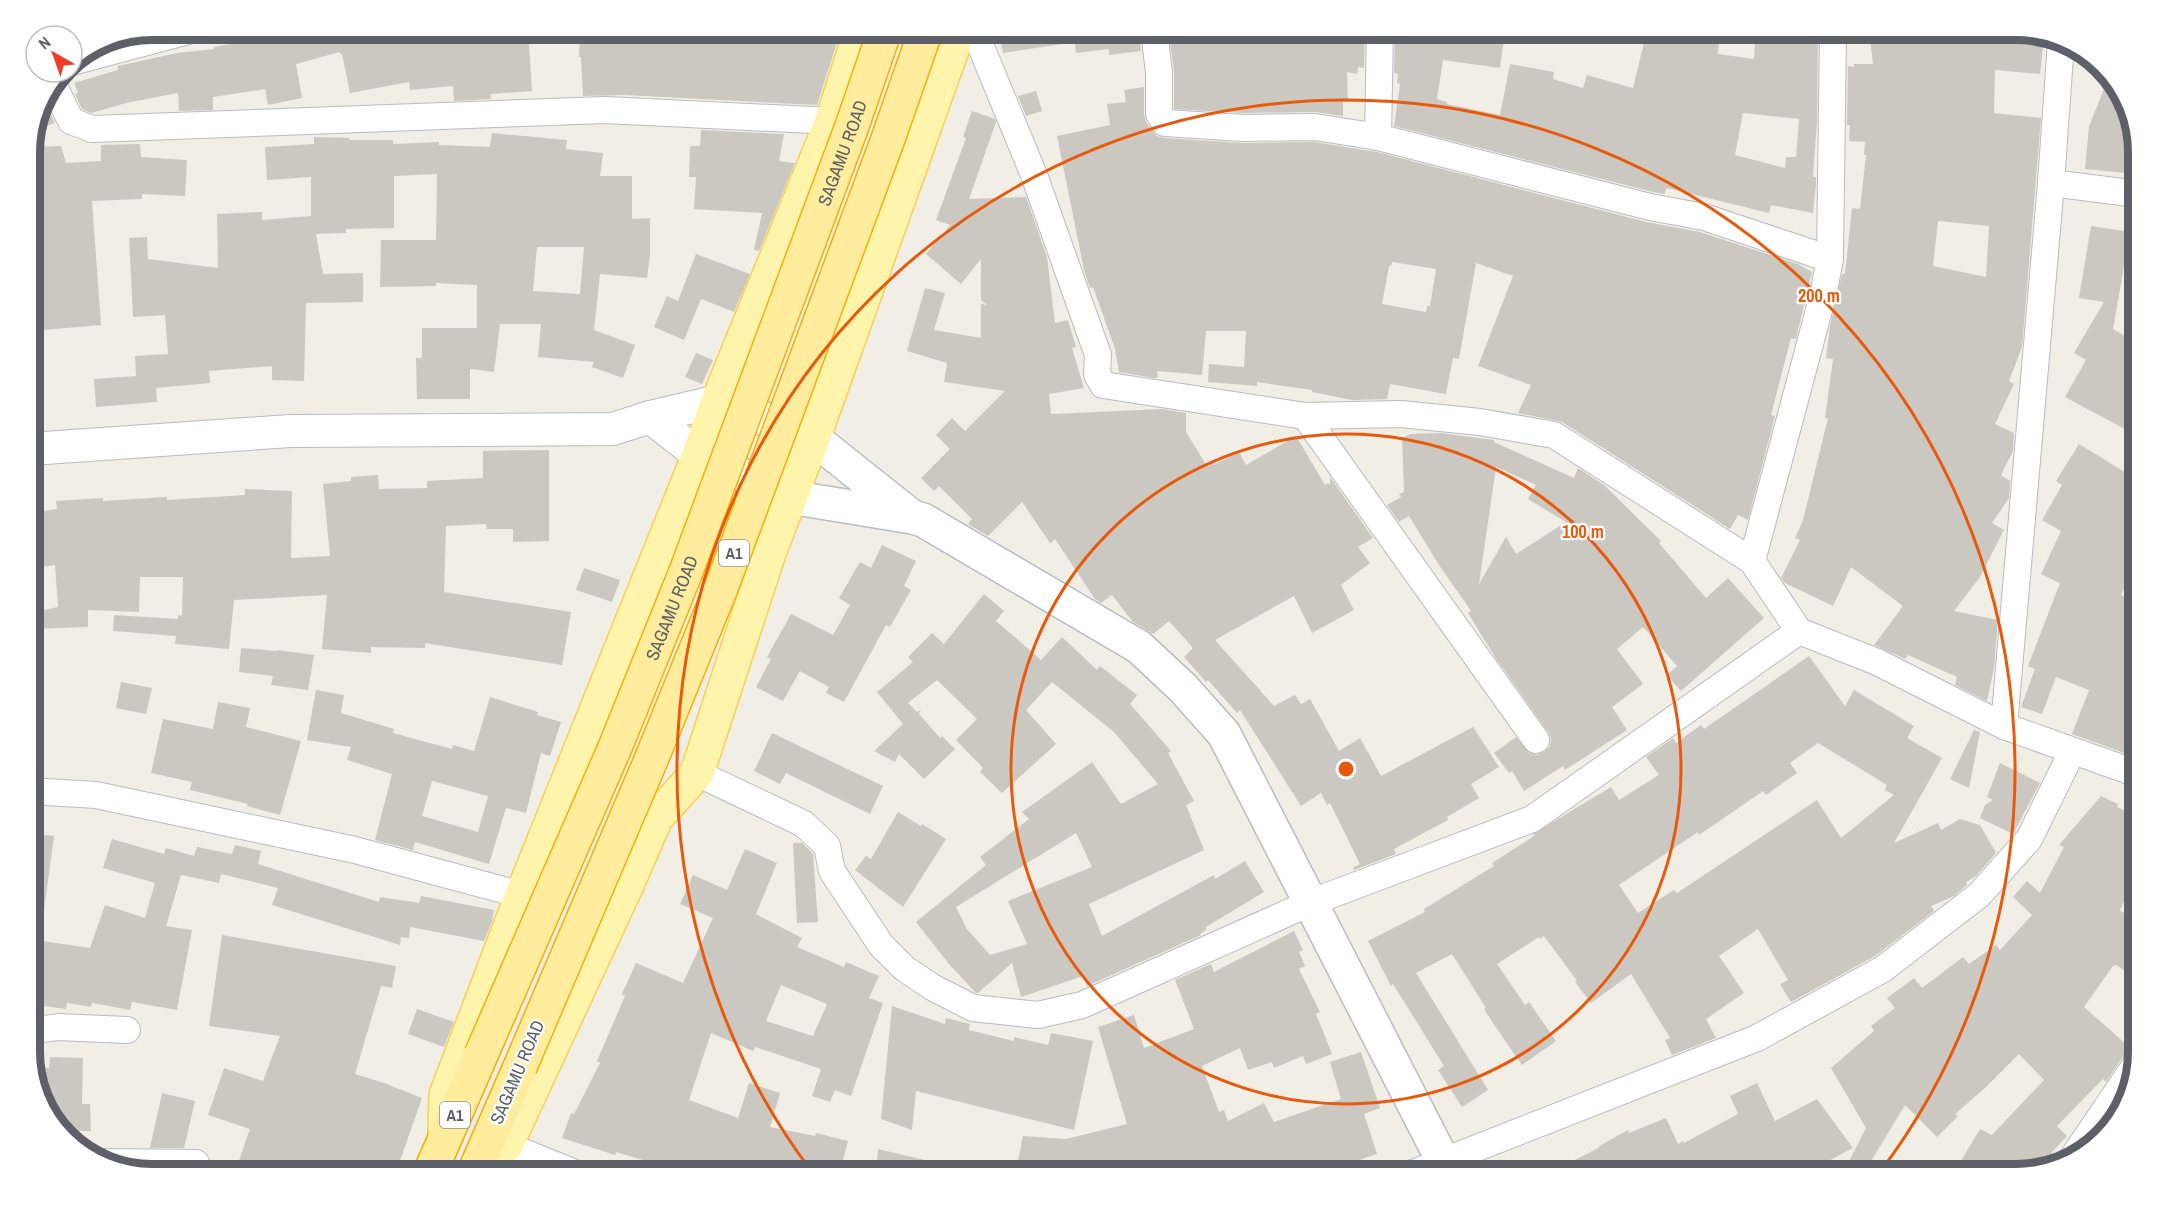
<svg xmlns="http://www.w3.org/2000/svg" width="2168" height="1205" viewBox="0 0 2168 1205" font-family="'Archivo Narrow',sans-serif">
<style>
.building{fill:#cbc8c2;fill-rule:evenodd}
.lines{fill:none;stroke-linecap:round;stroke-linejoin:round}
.minor-casing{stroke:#b8bbc0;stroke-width:28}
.tertiary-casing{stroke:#b8bbc0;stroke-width:34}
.secondary-casing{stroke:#b9bcc2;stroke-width:36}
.primary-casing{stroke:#f9cf56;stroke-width:36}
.trunk-casing{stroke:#f5af00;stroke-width:36}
.minor{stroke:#fff;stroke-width:26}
.tertiary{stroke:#fff;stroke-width:32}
.secondary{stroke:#fff;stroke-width:33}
.primary{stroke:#fff4ab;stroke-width:33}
.trunk{stroke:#ffec9c;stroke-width:33}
.trunk-bridge-casing{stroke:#f5af00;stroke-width:36;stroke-linecap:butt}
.trunk-bridge{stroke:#ffec9c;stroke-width:33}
.ring{fill:none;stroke:#e8590c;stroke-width:3}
.labels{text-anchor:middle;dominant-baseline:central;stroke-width:4.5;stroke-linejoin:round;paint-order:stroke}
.shield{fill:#fff;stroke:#8e9095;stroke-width:1.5}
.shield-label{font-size:16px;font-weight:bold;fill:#5d6167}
.street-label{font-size:18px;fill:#5d6167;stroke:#fff}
.rim{fill:none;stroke:#5d6167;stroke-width:8}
.centre{fill:#e8590c;stroke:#fff;stroke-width:3}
.ring-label{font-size:18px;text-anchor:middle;font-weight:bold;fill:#e8590c;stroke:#fff;stroke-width:4.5;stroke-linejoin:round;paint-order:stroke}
</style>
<rect width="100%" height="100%" fill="#f0eee5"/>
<g class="building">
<polygon points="285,30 528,30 532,91 490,94 491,99 454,101 453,86 410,90 409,82 350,93 342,54 340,54 340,52 296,64 302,98 268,105 265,89 213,97 213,110 179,111 178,93 126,103 91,113 82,109 75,94 78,93 74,83 118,70 118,66 177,53 214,49 214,47 253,40 252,36"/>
<polygon points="580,30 745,30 744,34 820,39 821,30 841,30 817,105 625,95 583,96 581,57 579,57"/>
<polygon points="999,30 1139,30 1141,51 1109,55 1109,49 1076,53 1075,42 1003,53"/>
<polygon points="1228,30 1365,30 1364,68 1358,67 1357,74 1347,72 1348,102 1343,102 1343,116 1315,112 1243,113 1174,109 1174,71 1169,33 1203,33 1203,31"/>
<path d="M1395 30H1505L1500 68 1443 60 1437 99 1447 102V104L1500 115 1510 64 1554 72 1553 79 1583 88 1587 75 1633 88 1646 34 1685 44 1686 30H1720L1718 54 1754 59 1756 30H1818L1817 121 1813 177H1816V184L1813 213 1771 205 1769 213 1667 188 1664 194 1653 192 1394 126 1400 84 1397 83 1398 74 1394 73ZM1743 113 1799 119 1796 157H1786L1785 168 1735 155Z"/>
<path d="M1869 30H1958L2044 38 2040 74 1995 70 1994 113 2041 118 2022 347 2009 381 2014 384 1995 424 2014 433 2013 451 2001 475 2010 481 2009 498 1992 523 2004 530 1980 577 1954 611 1998 620 1994 668 1987 701 1955 685 1957 677 1908 655 1905 659 1874 645 1903 606 1851 567 1833 606 1785 583 1781 578 1800 540 1795 538 1803 520 1828 418H1825L1833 359 1826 358 1830 326 1842 274H1845L1852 208 1860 209 1866 155H1864L1865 142 1849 141 1850 125H1847L1848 66 1854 67V64H1873ZM1938 221 1989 226 1986 277 1933 266Z"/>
<polygon points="2109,77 2117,85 2130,123 2125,173 2085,169 2089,126"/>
<path d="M1144 87V114L1146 122 1157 136 1164 138 1242 143 1314 142 1377 152 1646 222 1700 232 1798 264 1812 272 1796 339 1791 338 1771 415 1775 416 1748 520 1738 515 1730 529 1562 422 1518 413 1531 385 1478 366 1513 276 1476 263 1459 359 1453 358 1446 394 1390 384 1387 399 1352 400 1312 392V390L1257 382V386L1208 382 1209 364 1244 367 1246 331H1206L1202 375 1157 371 1158 377 1154 378 1119 372 1115 349 1093 287 1090 288 1084 270 1057 136 1110 125 1107 104 1126 102 1124 90ZM1392 262 1436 269 1430 306H1427L1426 312 1382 304 1389 266H1391Z"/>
<polygon points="1036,91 1042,111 1026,116 1018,96"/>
<polygon points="46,104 55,123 34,130 41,105"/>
<polygon points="972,111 995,119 996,122 969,199 1026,197 1047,257 1055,323 1068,320 1076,347 1072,348 1084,388 1049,394 1051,414 1163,409 1186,413 1186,432 1207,466 1213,463 1214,465 1239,452 1246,465 1296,436 1325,485 1328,483 1330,485 1330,477 1373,538 1358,547 1370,563 1341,585 1354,610 1312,633 1294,596 1215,640 1274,706 1295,695 1301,704 1310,699 1339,751 1360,738 1381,776 1473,727 1499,767 1471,784 1479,798 1447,817 1448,820 1394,849 1396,854 1354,870 1353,868 1360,864 1330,803 1327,805 1321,793 1301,806 1240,710 1237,713 1208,680 1206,682 1184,657 1193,648 1169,621 1153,634 1133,622 1112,595 1101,603 1095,599 1055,539 1050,543 1022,502 988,536 968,524 972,519 939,486 934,491 921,478 950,449 936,435 952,418 965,431 1005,391 944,382 947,363 907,351 925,288 945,293 934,330 981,338 981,304 987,305 981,300 981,259 961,284 926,254 950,225 936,220 966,138 963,137"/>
<polygon points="701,130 784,134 779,161 795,163 759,251 754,250 762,213 694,209 696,177 689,177 690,146 700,146"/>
<path d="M492 133 567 140 566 149 603 153 600 176H632V219L650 218V255L647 278 600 274 594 330 635 345 623 378 592 367 594 362 538 357 541 324H500L494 372 470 369V399H417L416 358H422V328H477V285L436 283V286L380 287 381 240H436L437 174 394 176V228L346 229V233L316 234 323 274 363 273V302L306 303 304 381 272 380V366L209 371 210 383 156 388 157 402 96 407 94 379 136 376 135 356 168 354 165 315 133 317 129 238 147 237 148 259 218 268 217 214 262 212V220L311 216V177L267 180 265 147 314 144V137L350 138 349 140H393V144L439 142V145L490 147ZM537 247H584L580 294 533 291Z"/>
<polygon points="140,144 141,157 187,160 185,196 142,194 142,199 92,201 101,325 32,331 30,219 34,219 30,147 61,146 66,163 101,161 101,145"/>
<polygon points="2091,226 2130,232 2113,329 2138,343 2138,436 2065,397 2086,360 2074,353 2104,302 2079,298"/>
<polygon points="696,254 750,274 734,312 701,299 684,340 654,327 667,296 678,301"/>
<polygon points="696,353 713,360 702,384 685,377"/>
<path d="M1440 433 1494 440V442L1574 478 1578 468 1604 485 1661 541 1659 543 1706 598 1728 578 1764 618 1681 691 1667 675 1677 666 1643 627 1617 649 1643 684 1612 707 1627 730 1565 770 1563 766 1524 791 1512 771 1509 773 1494 753 1516 737 1529 753 1537 755 1544 752 1550 746 1551 738 1548 732 1495 657 1468 613 1471 611 1439 565 1409 516 1399 522 1387 505 1401 497 1399 494 1404 492 1402 438 1410 434ZM1496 467 1536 485 1528 499 1566 522 1516 554 1506 537 1479 584Z"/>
<polygon points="2079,444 2138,480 2138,544 2125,568 2132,571 2121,595 2138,602 2138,758 2072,734 2089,690 2056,677 2042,714 2021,707 2035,669 2028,666 2060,583 2041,574 2061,531 2042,520 2062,485 2056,481"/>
<polygon points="549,450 549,541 513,542 513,529 487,529 486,524 446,526 444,592 571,612 562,665 425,643 425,648 371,647 371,653 322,649 327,595 234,600 229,649 175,644 176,636 113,631 114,615 178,619 178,615 182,616 183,577 140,577 139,612 88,610 88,627 30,629 30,613 58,607 55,565 30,569 30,513 57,509 56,501 103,498 103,501 167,497 167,500 245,495 245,489 292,491 291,558 330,556 323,484 351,481 351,477 378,475 379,489 427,488 427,481 483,478 483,451"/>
<polygon points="882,545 916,561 904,586 911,590 890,627 886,625 844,702 826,693 829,687 800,671 783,701 756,687 771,659 767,657 791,614 833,635 850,605 839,598 860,562 871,568"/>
<polygon points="584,568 620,580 612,602 576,590"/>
<path d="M984 594 1004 611 996 621 1041 660 1062 637 1097 670 1100 666 1137 695 1130 704 1171 751 1168 753 1194 801 1186 805 1204 850 1089 904 1102 936 1214 875 1215 879 1245 861 1264 892 1206 927 1207 929 1200 934 1201 935 1087 986 1083 976 1021 997 1012 963 978 993H976L948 963 916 922 986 865 980 857 1029 819 1022 812 1092 762 1121 804 1158 784 1114 732 1052 682 1026 710 1056 744 1002 793 980 772 983 768 956 740 977 719 937 680 908 703 917 712 921 710 919 714 940 738 942 736 955 749 924 779 899 754 895 762 874 751 903 724 877 692 913 662 908 657 932 633 944 644ZM1076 833 1092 867 1008 901 1027 944 990 955 967 929 956 907Z"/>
<polygon points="241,648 277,651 277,650 314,655 308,690 271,685 273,676 239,672"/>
<path d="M1809 656 1845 706 1854 690 1914 726 1907 738 1942 758 1894 843 1938 823 1941 830 1960 819 1980 825 1996 853 1976 876 1966 882 1967 885 1954 896 1931 906 1934 911 1875 956 1791 1002 1780 984 1788 980 1758 929 1719 956 1744 993 1706 1019 1716 1038 1672 1055 1665 1040 1670 1038 1631 974 1591 1003 1575 982 1577 981 1544 936 1540 939 1539 937 1497 964 1525 1005 1529 1002 1556 1041 1522 1065 1495 1026 1484 1009 1486 1008 1452 954 1416 973 1488 1090 1462 1107 1438 1070 1444 1066 1393 984 1391 986 1368 941 1425 912 1424 909 1494 866 1492 863 1534 836 1533 834 1611 787 1619 800 1659 775 1646 757 1673 738 1676 743 1701 725 1704 729ZM1818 743 1887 785 1885 790 1894 795 1841 838 1817 800 1677 893 1674 890 1638 913 1619 885 1698 832 1699 835 1763 791 1766 795 1797 773 1790 763Z"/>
<polygon points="121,682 152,688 146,714 116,708"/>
<path d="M316 690 344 695 341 713 394 729 393 733 452 749 453 745 474 751 490 697 538 712 537 715 561 722 550 756 541 753 526 813 506 808 489 864 415 842 413 850 375 840 392 774 347 760 351 747 307 740ZM432 781 488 796 478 832 422 816Z"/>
<polygon points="218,702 250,708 246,727 301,741 280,815 247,806 248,804 190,790 192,782 151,773 163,719 213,729"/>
<polygon points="1974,730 1980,732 1969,788 1950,779"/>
<polygon points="772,733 883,786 870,814 786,773 780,784 754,771"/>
<polygon points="2000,763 2040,783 2013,834 1980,818 1985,805 1993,800 1987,797"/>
<polygon points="2101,796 2118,804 2117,807 2138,817 2138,859 2124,886 2130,889 2120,910 2138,923 2138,979 2116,965 2113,966 2084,1007 2135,1052 2128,1053 2122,1058 2106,1082 2103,1079 2057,1126 2067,1136 2052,1152 2043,1168 2015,1175 1985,1175 1961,1161 1980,1129 1992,1135 2044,1080 2019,1054 1986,1087 1955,1114 1958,1116 1937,1137 1905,1105 1870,1163 1893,1175 1842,1175 1866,1128 1831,1068 1874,1031 1871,1026 1895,1008 1887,998 1914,978 1922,988 1963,957 1969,964 1996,945 2000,950 2032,915 2013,897 2027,881 2040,893 2064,847 2059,845"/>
<polygon points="898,812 921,826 922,824 946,839 903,907 855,870 866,856 871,859"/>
<polygon points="30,833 54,836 41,933 30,933"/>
<polygon points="112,839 164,854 166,848 194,856 197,847 232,854 235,845 261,851 258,864 379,902 380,897 419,903 421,896 494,910 492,922 484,941 410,927 409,938 401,937 400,945 272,905 278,888 221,874 219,883 181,875 166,926 192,930 177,1010 132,1002 130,1010 92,1003 91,1007 67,1003 66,1009 30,1004 30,939 90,948 105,905 145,918 155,883 103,868"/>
<polygon points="793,843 802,843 813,854 818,922 797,923"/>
<path d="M745 849 777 863 756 914 802 938 797 947 844 967 846 962 879 976 869 998 883 1003 851 1096 835 1090 830 1102 812 1096 821 1069 755 1047 753 1051 711 1033 689 1100 738 1118 749 1083 780 1093 770 1127 815 1136 816 1133 848 1141 839 1175H674L676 1170 616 1152 615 1155 562 1138 571 1113 574 1114 600 1063 597 1061 625 996 622 994 636 963 683 983 713 918 680 904 693 875 727 890ZM781 985 827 1004 813 1036 766 1021Z"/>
<polygon points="1294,931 1303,950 1299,952 1305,966 1299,969 1320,1012 1316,1014 1332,1054 1306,1064 1303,1056 1274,1068 1272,1062 1248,1070 1240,1048 1202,1066 1219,1112 1224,1110 1228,1121 1264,1103 1274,1122 1341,1099 1330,1062 1361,1052 1380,1108 1364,1114 1377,1154 1313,1175 1264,1175 1261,1168 1243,1175 1015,1175 1023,1136 1066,1139 1127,1124 1098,1027 1134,1015 1144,1048 1194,1029 1175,980 1211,964 1214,972"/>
<polygon points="222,935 396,966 392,988 381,986 355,1074 384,1083 422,1098 395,1175 305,1175 270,1165 268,1175 234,1175 250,1129 208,1115 224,1068 263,1081 280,1036 209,1026"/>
<polygon points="892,1006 945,1024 946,1018 970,1024 969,1030 1014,1041 1014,1037 1048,1045 1051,1033 1093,1041 1074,1130 916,1091 912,1130 881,1119"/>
<polygon points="417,1009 454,1022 444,1047 408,1034"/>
<polygon points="50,1057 83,1058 82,1104 90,1104 91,1131 64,1131 47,1114 32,1066 49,1068"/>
<polygon points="1757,1083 1775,1121 1817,1099 1853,1148 1802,1175 1755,1175 1751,1167 1736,1175 1546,1175 1600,1147 1599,1146 1628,1130 1629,1133 1666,1118 1678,1144 1683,1141 1684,1143 1738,1114 1730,1096"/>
<polygon points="162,1093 195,1101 184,1148 150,1148"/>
<polygon points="878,1149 958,1168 957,1175 876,1175"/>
</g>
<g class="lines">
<defs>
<g id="minor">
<polyline points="974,30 1034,175 1098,355 1097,374 1103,385 1305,416 1401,414 1480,422 1554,435 1752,561 1799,631 1877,662 2004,726 2138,774"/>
<polyline points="1154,30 1159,73 1159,114 1165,123 1243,128 1315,127 1378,137 1650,207 1704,217 1830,259"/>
<polyline points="72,62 192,30"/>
<polyline points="53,84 71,121 92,129 605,110 832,121"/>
<polyline points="1378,137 1380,30"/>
<polyline points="2051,183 2138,194"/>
<polyline points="1305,416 1536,740"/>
<polyline points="1752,561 1823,295 1830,259 1833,30"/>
<polyline points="2004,726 2051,183 2061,42"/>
<polyline points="697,773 804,824 827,846 832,871 881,945 904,968 932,987 973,1008 1038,1015 1082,1005 1312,902 1532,819 1799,631"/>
<polyline points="30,791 96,795 355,850 522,895"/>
<polyline points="30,1031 58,1027 127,1030"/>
<polyline points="506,1145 580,1175"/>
<polyline points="2071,1160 2134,1067"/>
<polyline points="103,1162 196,1163"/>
<polyline points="1408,1175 1757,1038 1883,969 1979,895 2029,839 2072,752"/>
</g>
<g id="tertiary">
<polyline points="650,417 699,455"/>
<polyline points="30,449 290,431 613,429 650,417 718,401"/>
</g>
<g id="secondary">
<polyline points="720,402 813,438 911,516"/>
<polyline points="699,455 790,497 912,517 923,520 1139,647 1183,688 1224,734 1443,1161 1453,1175"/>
</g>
<g id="primary">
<polyline points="445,1132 446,1095 522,895 699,455 718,401 832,121 861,30"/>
<polyline points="476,1169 506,1145 626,887 656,818 697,773 769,553 818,425 953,47 957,30"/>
</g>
<g id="trunk">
<polyline points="429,1175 481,1055"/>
<polyline points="473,1175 520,1067"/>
</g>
</defs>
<use href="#minor" class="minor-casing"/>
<use href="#tertiary" class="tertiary-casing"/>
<use href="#secondary" class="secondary-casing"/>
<use href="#primary" class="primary-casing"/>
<use href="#trunk" class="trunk-casing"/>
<use href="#minor" class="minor"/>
<use href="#tertiary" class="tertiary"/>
<use href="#secondary" class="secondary"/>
<use href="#primary" class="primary"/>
<use href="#trunk" class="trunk"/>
<defs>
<g id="trunk-bridge">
<path id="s1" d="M481 1055 616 745 685 574 852 126 885 30"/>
<polyline points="520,1067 651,760 721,588 888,139 926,30"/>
</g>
</defs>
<use href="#trunk-bridge" class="trunk-bridge-casing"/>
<use href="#trunk-bridge" class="trunk-bridge"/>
</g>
<g class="ring">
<circle cx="1346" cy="769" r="335"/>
<path d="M812 1172A669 669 0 1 1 1880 1172"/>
</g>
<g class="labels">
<g class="shield">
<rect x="719" y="540" width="30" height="26" rx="4.5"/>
<rect x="440" y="1102" width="30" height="26" rx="4.5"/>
</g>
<g class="shield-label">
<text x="734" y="553">A1</text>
<text x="455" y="1115">A1</text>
</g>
<g class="street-label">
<text stroke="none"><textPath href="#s1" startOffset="972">SAGAMU ROAD</textPath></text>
<text stroke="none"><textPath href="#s1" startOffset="486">SAGAMU ROAD</textPath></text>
<text transform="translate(517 1072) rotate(-67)">SAGAMU ROAD</text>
</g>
</g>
<path d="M0 0H2168V1205H0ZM152 40H2016A112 112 0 0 1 2128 152V1052A112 112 0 0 1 2016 1164H152A112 112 0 0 1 40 1052V152A112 112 0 0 1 152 40Z" fill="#fff" fill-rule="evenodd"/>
<path class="rim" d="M152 40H2016A112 112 0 0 1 2128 152V1052A112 112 0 0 1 2016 1164H152A112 112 0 0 1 40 1052V152A112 112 0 0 1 152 40Z"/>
<circle cx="1346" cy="769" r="9" class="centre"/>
<g class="ring-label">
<text x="1819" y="302">200 m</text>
<text x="1583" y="538">100 m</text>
</g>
<g transform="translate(54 54) rotate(320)"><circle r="28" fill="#ffffff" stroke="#bec0c2" stroke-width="1.5"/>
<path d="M0-4.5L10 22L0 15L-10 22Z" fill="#f23e29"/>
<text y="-9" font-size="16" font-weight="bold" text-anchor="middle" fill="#5d6167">N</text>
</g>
</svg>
